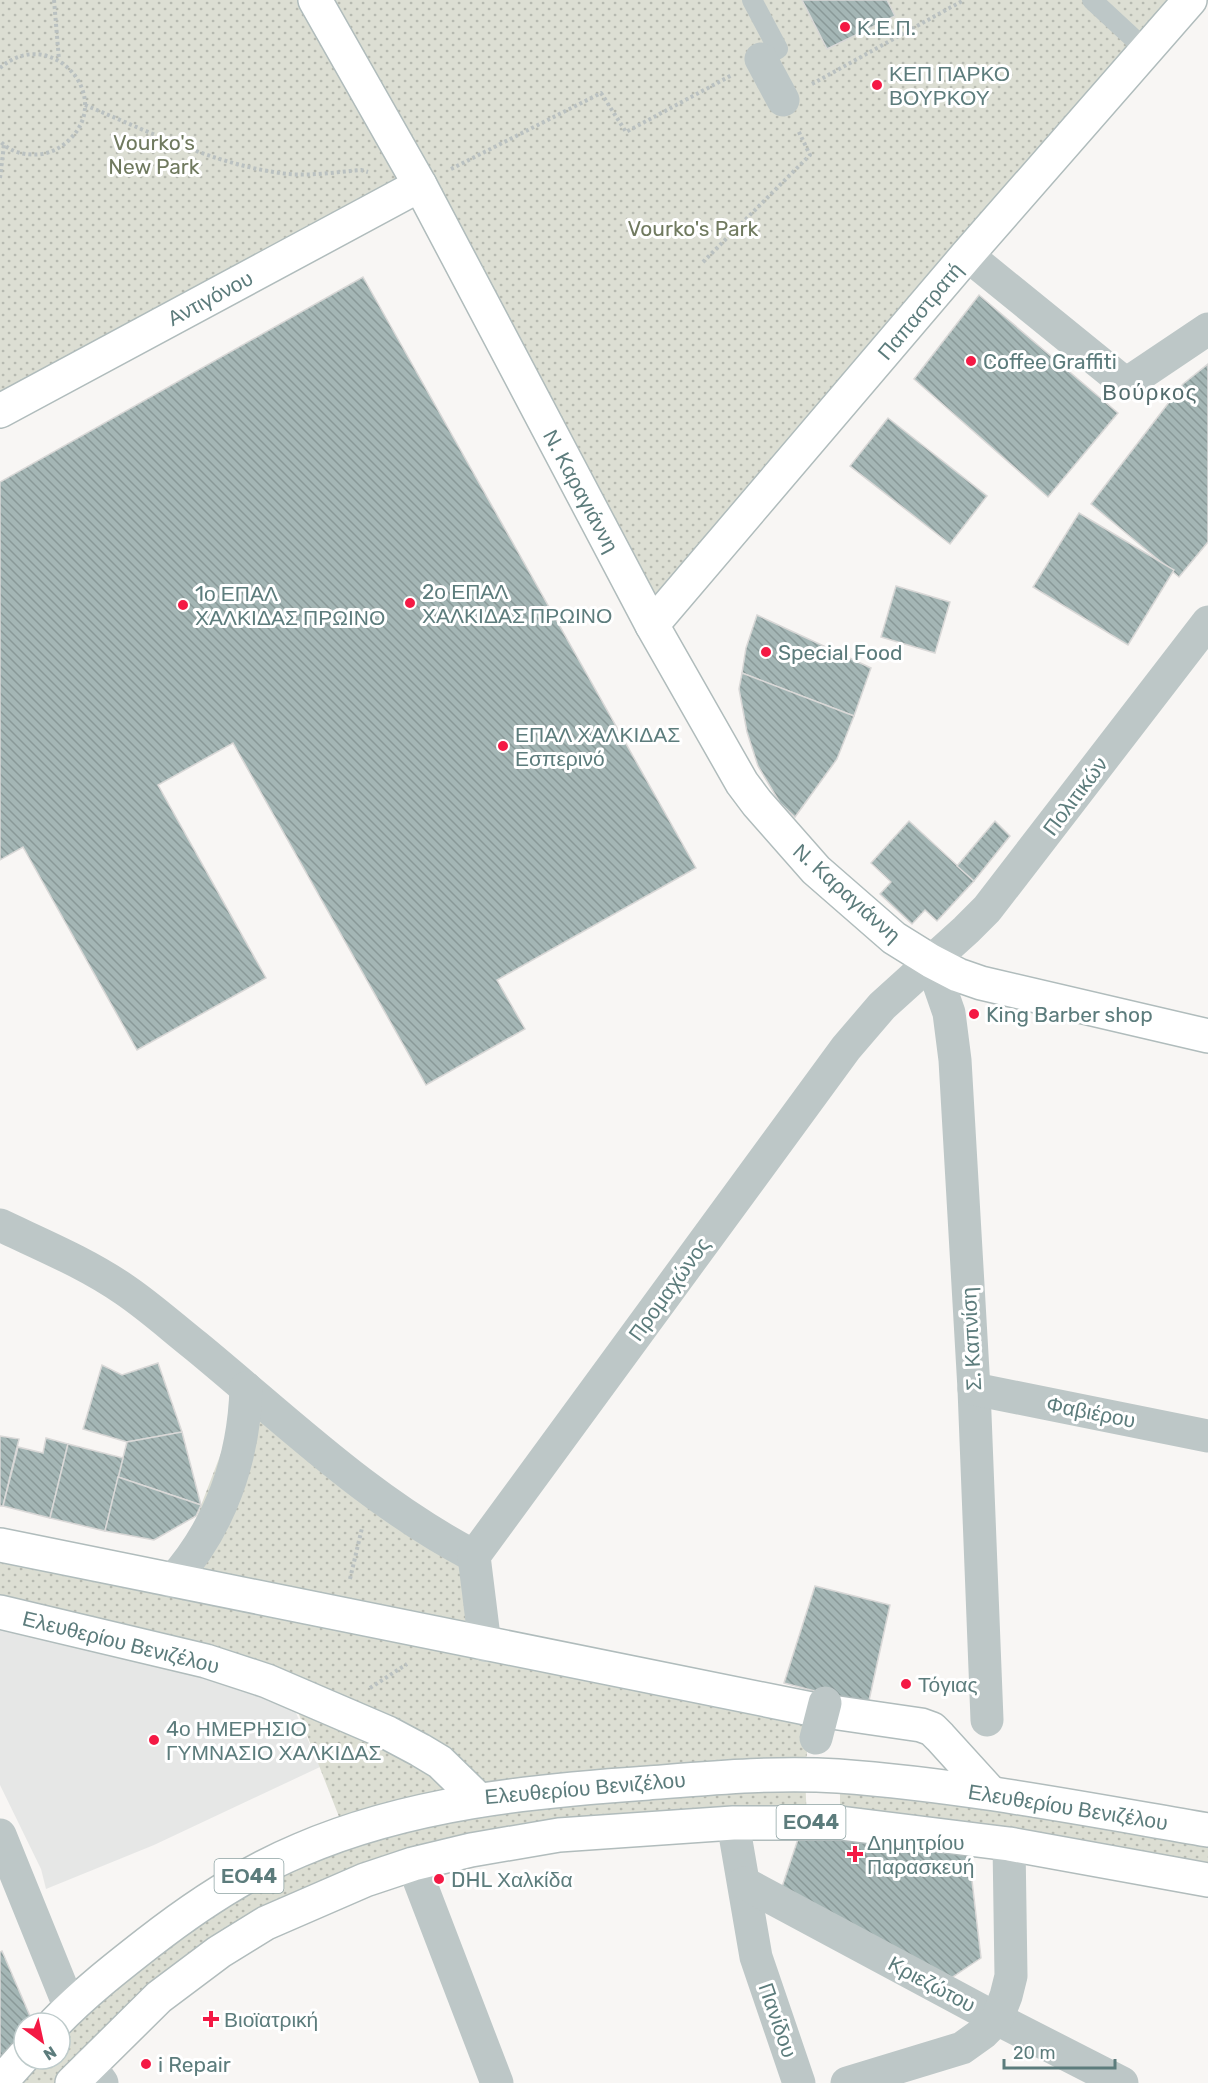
<svg xmlns="http://www.w3.org/2000/svg" width="1208" height="2083" viewBox="0 0 1208 2083" font-family="Rubik,sans-serif">
<style>
.built{fill:#e6e7e6}
.park{fill:url(#park-dots)}
.building{fill:url(#building-back-hatch);stroke:#d9d8d7;stroke-width:1.5}
.lines{fill:none;stroke-linecap:round;stroke-linejoin:round}
.secondary-casing{stroke:#b0bcbc;stroke-width:36}
.primary-casing{stroke:#b1bcbc;stroke-width:36}
.path{stroke:#bac1c1;stroke-width:4;stroke-dasharray:3 3;stroke-linecap:butt}
.lane{stroke:#bdc7c7;stroke-width:20}
.street{stroke:#bdc7c7;stroke-width:33}
.secondary{stroke:#fff;stroke-width:33}
.primary{stroke:#fff;stroke-width:33}
.street-bridge{stroke:#bdc7c7;stroke-width:33}
.poi-dot{fill:#f41944;stroke:#fff;stroke-width:2}
.labels{text-anchor:middle;dominant-baseline:central;stroke-width:6;stroke-linejoin:round;paint-order:stroke}
.shield{fill:#fff;stroke:#8da3a3;stroke-width:1.5}
.shield-label{font-size:20px;font-weight:bold;fill:#5c7c7c}
.poi-label{font-size:21px;fill:#5c7c7c;stroke:#fff;text-anchor:start}
.park-label{font-size:21px;fill:#707a5f;stroke:#fff}
.street-label{font-size:21px;fill:#5c7c7c;stroke:#fff}
.neighbourhood-label{font-size:22px;letter-spacing:1.5px;fill:#536c6d;stroke:#fff}
</style>
<defs>
<pattern id="park-dots" width="8" height="8" patternUnits="userSpaceOnUse" patternTransform="scale(1.5)"><rect width="8" height="8" fill="#dcded3"/><path d="M2 2h.1M6 6h.1" fill="none" stroke="#b6b9b0" stroke-width="1.8" stroke-linecap="round"/></pattern>
<pattern id="building-back-hatch" width="6" height="6" patternUnits="userSpaceOnUse" patternTransform="scale(1.5)"><rect width="6" height="6" fill="#a4b6b5"/><path d="M-1 5l2 2M0 0l6 6M5-1l2 2" fill="none" stroke="#899998"/></pattern>
</defs>
<rect width="100%" height="100%" fill="#f8f6f4"/>
<polygon class="built" points="0,1625 183,1664 271,1698 296,1713 320,1767 154,1845 46,1889 41,1869 0,1785"/>
<g class="park">
<polygon points="0,0 1192,0 652,625 410,190 0,411"/>
<polygon points="246,1388 474,1556 485,1645 811,1709 805,1774 807,1822 559,1835 317,1900 89,2065 102,2083 0,2083 24,2059 60,2059 60,2023 119,1965 345,1832 298,1712 297,1694 0,1612 0,1545 172,1581"/>
<polygon points="840,1781 1208,1830 1208,1880 840,1823"/>
</g>
<g class="building">
<polygon points="802,0 887,0 895,16 827,49"/>
<polygon points="363,277 696,868 497,980 525,1029 426,1085 233,743 158,785 266,978 137,1050 23,847 0,860 0,482"/>
<polygon points="979,295 1118,413 1048,497 914,379"/>
<polygon points="1208,364 1208,542 1179,577 1091,504 1183,384"/>
<polygon points="888,418 987,496 950,544 850,466"/>
<polygon points="1079,513 1174,570 1128,645 1033,587"/>
<polygon points="896,586 950,602 935,653 881,637"/>
<polygon points="757,615 871,668 854,716 742,673 746,648"/>
<polygon points="742,673 854,716 837,759 795,817 780,803 758,766 747,732 739,689"/>
<polygon points="909,821 974,881 937,921 925,910 912,924 880,894 891,882 871,863"/>
<polygon points="995,821 1010,836 974,881 957,866"/>
<polygon points="158,1363 182,1432 127,1442 83,1429 102,1365 122,1375"/>
<polygon points="182,1432 201,1505 118,1477 127,1442"/>
<polygon points="0,1436 19,1439 3,1506 0,1506"/>
<polygon points="46,1438 68,1444 50,1518 3,1506 18,1447 43,1453"/>
<polygon points="68,1444 123,1458 105,1531 50,1518"/>
<polygon points="118,1477 201,1505 196,1516 154,1540 105,1531"/>
<polygon points="815,1586 890,1605 868,1705 784,1683"/>
<polygon points="800,1833 969,1855 981,1958 942,1984 780,1893"/>
<polygon points="2,1951 33,2023 24,2023 24,2045 0,2070 0,1952"/>
</g>
<g class="lines">
<defs>
<g id="secondary">
<polyline points="315,0 420,185 652,625 742,783 757,803 816,870 894,938 931,961 958,975 981,983 1208,1036"/>
<polyline points="0,411 420,185"/>
<polyline points="652,625 967,255 1190,0"/>
<polyline points="0,1545 811,1709 921,1725 932,1729 940,1737 990,1792"/>
<polyline points="0,1612 206,1661 267,1681 388,1733 420,1750 440,1762 479,1800"/>
</g>
<g id="primary">
<path d="M55 2023C84 1993 116 1968 148 1943 194 1907 245 1873 300 1850 409 1803 530 1791 648 1783 711 1778 774 1772 838 1776 962 1785 1085 1809 1208 1830"/>
<polyline points="0,2083 24,2056"/>
<polyline points="72,2083 159,1997 219,1952 266,1923 365,1880 413,1864 471,1850 559,1835 733,1823 840,1823 1009,1844 1208,1880"/>
</g>
</defs>
<use href="#secondary" class="secondary-casing"/>
<use href="#primary" class="primary-casing"/>
<g class="path">
<polyline points="54,0 59,60"/>
<path d="M0 68C50 24 115 95 70 139 62 147 53 152 42 154 27 156 11 153 0 141"/>
<polyline points="812,84 964,0"/>
<path d="M85 105C150 132 217 166 288 174 312 176 337 172 361 170L368 172"/>
<polyline points="451,169 601,93 626,132 732,75"/>
<polyline points="0,178 4,145"/>
<polyline points="703,262 810,155 798,130"/>
<polyline points="350,1579 362,1528"/>
<polyline points="370,1688 407,1664"/>
</g>
<g class="lane">
<polyline points="752,0 778,49 761,59"/>
<polyline points="1092,0 1146,50"/>
</g>
<g class="street">
<polyline points="761,59 783,100"/>
<polyline points="967,255 1126,384 1208,329"/>
<polyline points="931,961 949,1013 955,1060 974,1389 987,1720"/>
<path d="M0 1225C42 1245 86 1263 125 1290 150 1307 172 1327 196 1346 286 1420 370 1502 474 1556"/>
<polyline points="974,1389 1208,1436"/>
<path d="M172 1581C220 1528 244 1459 246 1388"/>
<polyline points="485,1645 474,1556 846,1048 882,1006 966,930 987,909 1208,622"/>
<polyline points="733,1823 756,1957 799,2083"/>
<polyline points="0,1835 70,2008"/>
<polyline points="413,1864 497,2083"/>
<polyline points="744,1883 997,2019 1122,2083"/>
<polyline points="89,2065 102,2083"/>
<polyline points="847,2083 962,2048 983,2033 997,2019 1006,1996 1011,1976 1009,1844"/>
</g>
<use href="#secondary" class="secondary"/>
<use href="#primary" class="primary"/>
<polyline class="street-bridge" points="816,1738 825,1703"/>
</g>
<g class="poi-dot">
<circle cx="845" cy="27" r="6"/>
<circle cx="877" cy="85" r="6"/>
<circle cx="971" cy="361" r="6"/>
<circle cx="410" cy="603" r="6"/>
<circle cx="183" cy="605" r="6"/>
<circle cx="766" cy="652" r="6"/>
<circle cx="503" cy="746" r="6"/>
<circle cx="974" cy="1014" r="6"/>
<circle cx="906" cy="1684" r="6"/>
<circle cx="154" cy="1740" r="6"/>
<path d="M852 1845h6v6h6v6h-6v6h-6v-6h-6v-6h6z"/>
<circle cx="439" cy="1879" r="6"/>
<path d="M208 2010h6v6h6v6h-6v6h-6v-6h-6v-6h6z"/>
<circle cx="146" cy="2064" r="6"/>
</g>
<g class="labels">
<g class="shield">
<rect x="776.5" y="1805" width="69" height="34" rx="4.5"/>
<rect x="214.5" y="1859" width="69" height="34" rx="4.5"/>
</g>
<g class="shield-label">
<text x="811" y="1822">ΕΟ44</text>
<text x="249" y="1876">ΕΟ44</text>
</g>
<g class="poi-label">
<text x="857" y="27">Κ.Ε.Π.</text>
<text x="889" y="73">ΚΕΠ ΠΑΡΚΟ<tspan x="889" dy="24">ΒΟΥΡΚΟΥ</tspan></text>
<text x="983" y="361">Coffee Graffiti</text>
<text x="422" y="591">2ο ΕΠΑΛ<tspan x="422" dy="24">ΧΑΛΚΙΔΑΣ ΠΡΩΙΝΟ</tspan></text>
<text x="195" y="593">1ο ΕΠΑΛ<tspan x="195" dy="24">ΧΑΛΚΙΔΑΣ ΠΡΩΙΝΟ</tspan></text>
<text x="778" y="652">Special Food</text>
<text x="515" y="734">ΕΠΑΛ ΧΑΛΚΙΔΑΣ<tspan x="515" dy="24">Εσπερινό</tspan></text>
<text x="986" y="1014">King Barber shop</text>
<text x="918" y="1684">Τόγιας</text>
<text x="166" y="1728">4ο ΗΜΕΡΗΣΙΟ<tspan x="166" dy="24">ΓΥΜΝΑΣΙΟ ΧΑΛΚΙΔΑΣ</tspan></text>
<text x="867" y="1842">Δημητρίου<tspan x="867" dy="24">Παρασκευή</tspan></text>
<text x="451" y="1879">DHL Χαλκίδα</text>
<text x="224" y="2019">Βιοϊατρική</text>
<text x="158" y="2064">i Repair</text>
</g>
<g class="park-label">
<text x="154" y="142">Vourko's<tspan x="154" dy="24">New Park</tspan></text>
<text x="693" y="228">Vourko's Park</text>
</g>
<g class="street-label">
<text transform="translate(210 298) rotate(-28)">Αντιγόνου</text>
<text transform="translate(920 311) rotate(-50)">Παπαστρατή</text>
<text transform="translate(581 491) rotate(62)">Ν. Καραγιάννη</text>
<text transform="translate(1075 796) rotate(-53)">Πολιτικών</text>
<text transform="translate(847 893) rotate(42)">Ν. Καραγιάννη</text>
<text transform="translate(669 1289) rotate(-54)">Προμαχώνος</text>
<text transform="translate(971 1339) rotate(-93)">Σ. Καπνίση</text>
<text transform="translate(1091 1412) rotate(11)">Φαβιέρου</text>
<text transform="translate(121 1642) rotate(14)">Ελευθερίου Βενιζέλου</text>
<text transform="translate(585 1788) rotate(-5)">Ελευθερίου Βενιζέλου</text>
<text transform="translate(1068 1807) rotate(9)">Ελευθερίου Βενιζέλου</text>
<text transform="translate(932 1984) rotate(28)">Κριεζώτου</text>
<text transform="translate(778 2020) rotate(71)">Πανίδου</text>
</g>
<g class="neighbourhood-label">
<text x="1150" y="392">Βούρκος</text>
</g>
</g>
<g transform="translate(42 2041) rotate(147)"><circle r="28" fill="#ffffff" stroke="#becbcb" stroke-width="1.5"/>
<path d="M0-4.5L10 22L0 15L-10 22Z" fill="#f41944"/>
<text y="-9" font-size="16" font-weight="bold" text-anchor="middle" fill="#5c7c7c">N</text>
</g>
<path d="M1004 2059v9h111v-9" fill="none" stroke="#5c7c7c" stroke-width="3"/>
<text x="1013" y="2059" font-size="18" fill="#5c7c7c" stroke="#ffffff" stroke-width="4.5" paint-order="stroke">20 m</text>
</svg>
